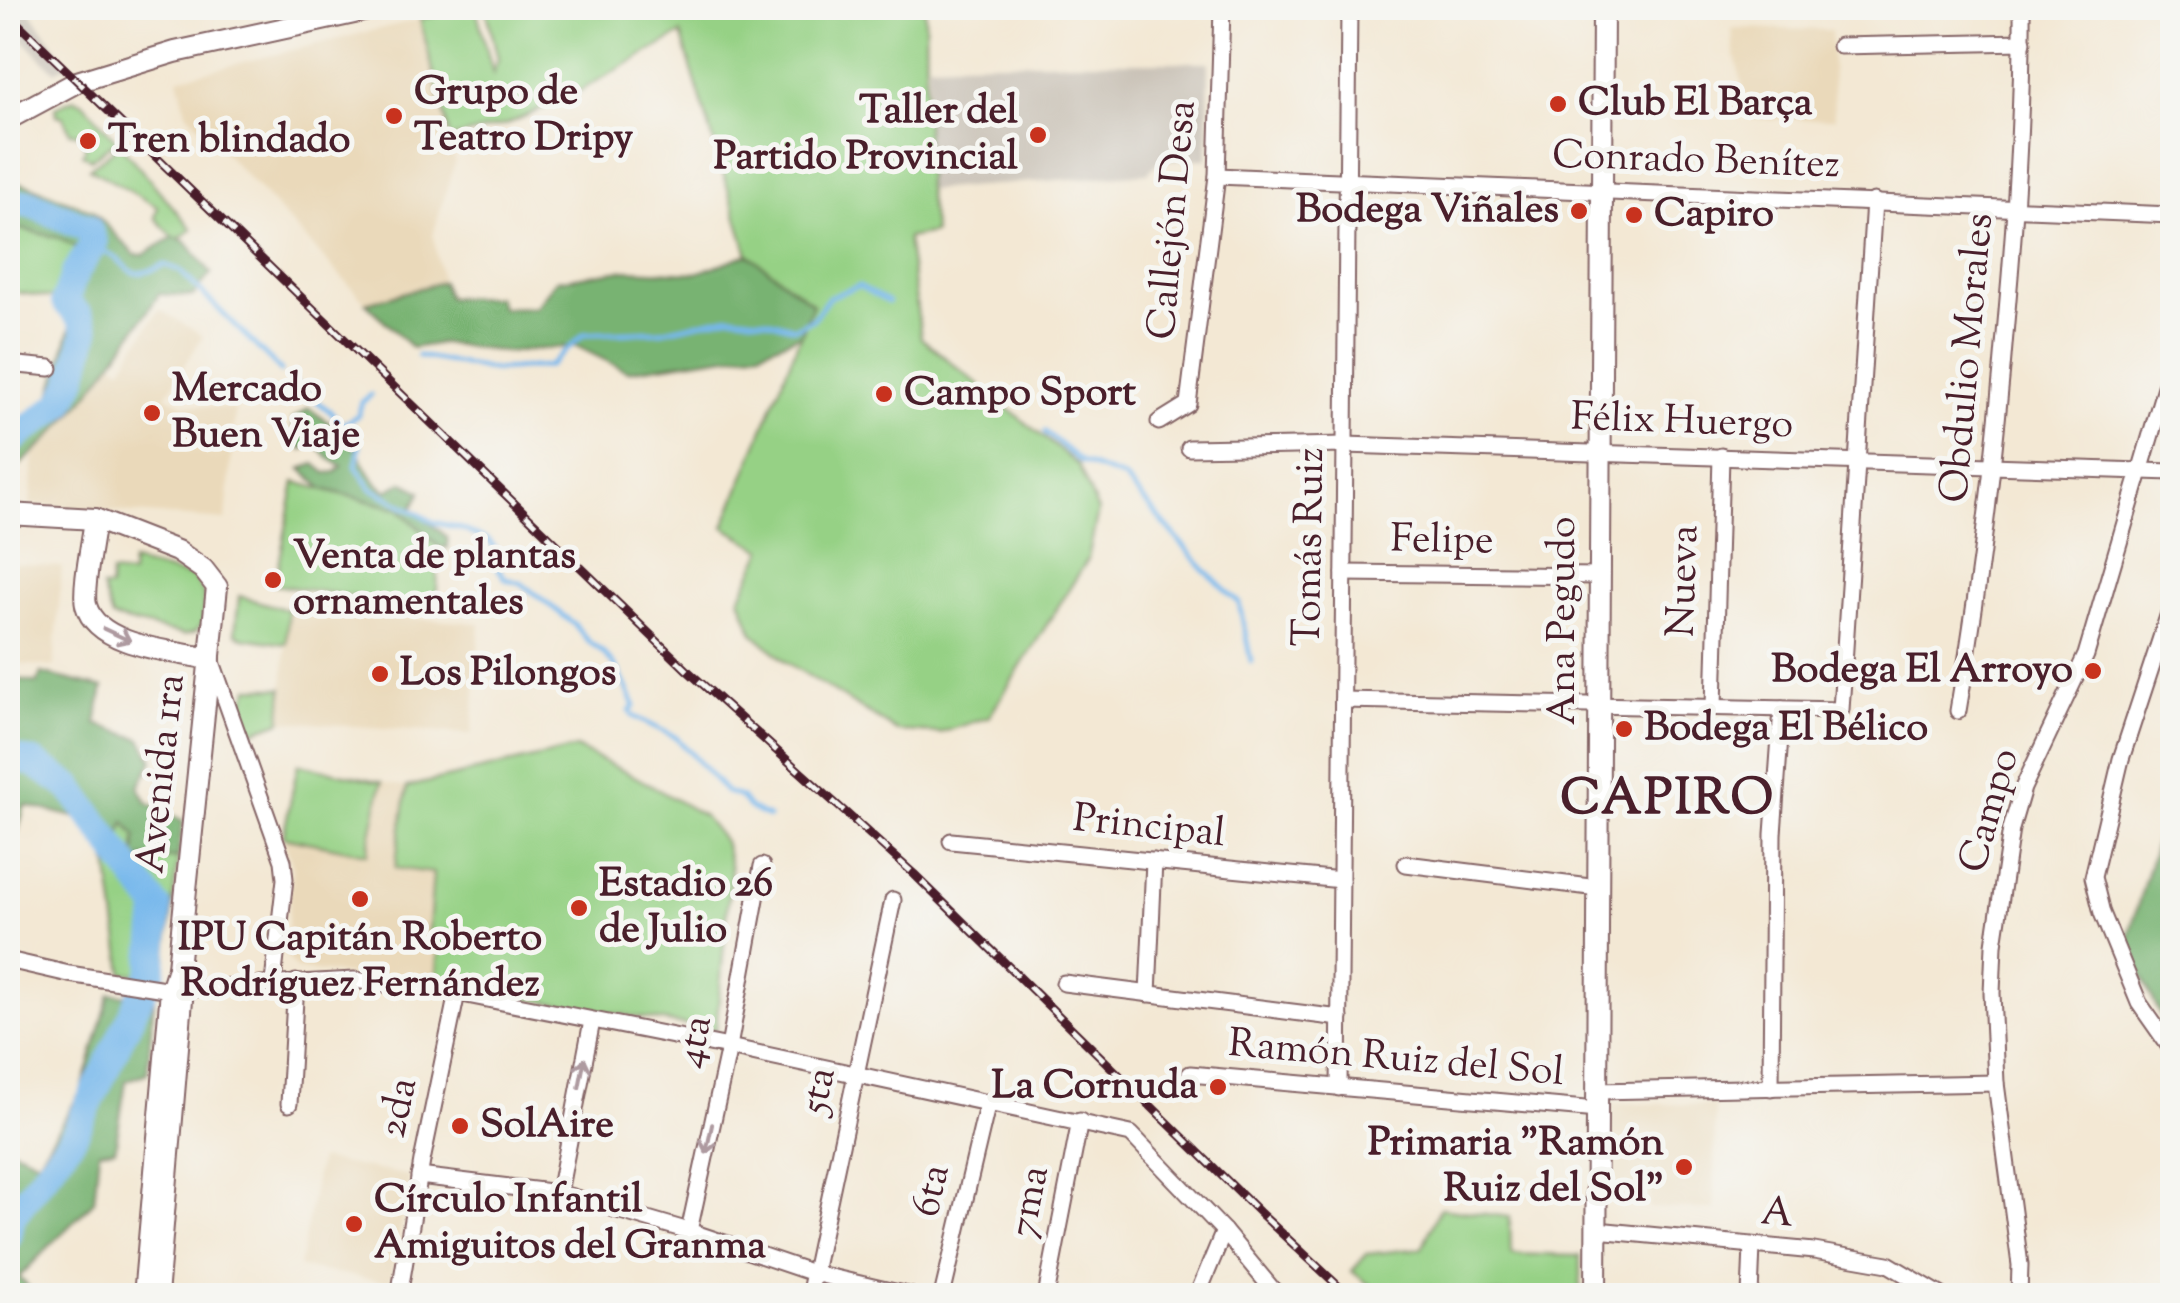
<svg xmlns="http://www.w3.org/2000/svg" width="2180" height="1303" viewBox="0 0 2180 1303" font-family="'Sorts Mill Goudy',serif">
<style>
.built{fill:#ead9ba}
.industrial{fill:#cac3b8}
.green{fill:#96d185;stroke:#707858;stroke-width:2.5}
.forest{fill:#78b372;stroke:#61694e;stroke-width:2.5}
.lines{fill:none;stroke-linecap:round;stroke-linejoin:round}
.stream{stroke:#77b8ec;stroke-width:5}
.river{stroke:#77b8ec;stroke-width:28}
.street-casing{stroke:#856566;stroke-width:19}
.secondary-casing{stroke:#856566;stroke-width:24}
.street{stroke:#fff;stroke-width:15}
.secondary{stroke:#fff;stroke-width:20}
.rail-casing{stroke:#4a1f2b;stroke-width:9}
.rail{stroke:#f6f6f2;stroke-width:5;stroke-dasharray:15;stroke-linecap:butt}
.oneway{stroke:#ae9aa0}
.poi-dot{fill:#c8321e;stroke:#f6f6f2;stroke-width:4}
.labels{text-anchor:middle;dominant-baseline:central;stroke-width:10;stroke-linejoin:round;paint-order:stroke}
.poi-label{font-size:40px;font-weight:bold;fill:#4a1f2b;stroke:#f6f6f2;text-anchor:start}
.street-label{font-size:40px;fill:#4a1f2b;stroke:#f6f6f2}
.district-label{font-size:50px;font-weight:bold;letter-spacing:2.5px;fill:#4a1f2b;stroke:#f6f6f2}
</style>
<rect width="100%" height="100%" fill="#f6f6f2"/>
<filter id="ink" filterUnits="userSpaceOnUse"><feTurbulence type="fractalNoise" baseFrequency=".01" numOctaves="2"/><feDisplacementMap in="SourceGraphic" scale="20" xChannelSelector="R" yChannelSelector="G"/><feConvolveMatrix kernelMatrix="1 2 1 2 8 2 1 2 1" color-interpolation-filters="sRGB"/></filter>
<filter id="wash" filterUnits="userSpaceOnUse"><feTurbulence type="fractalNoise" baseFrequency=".0048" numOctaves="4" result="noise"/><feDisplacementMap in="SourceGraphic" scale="40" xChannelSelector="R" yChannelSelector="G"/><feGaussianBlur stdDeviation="2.25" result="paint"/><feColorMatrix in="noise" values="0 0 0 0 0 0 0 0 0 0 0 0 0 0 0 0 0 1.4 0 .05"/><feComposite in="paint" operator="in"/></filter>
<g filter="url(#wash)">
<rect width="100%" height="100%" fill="#f3e8d4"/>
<g class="built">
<polygon points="420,19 455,162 433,235 442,282 366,303 186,112 178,78"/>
<polygon points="1732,28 1831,30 1834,119 1751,119 1733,48"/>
<polygon points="159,309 203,336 166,396 183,404 235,409 226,520 30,505 34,454 113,363 122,368"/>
<polygon points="8,563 62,567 54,667 8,663"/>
<polygon points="288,610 480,623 472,734 281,721"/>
<polygon points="298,764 407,787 395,867 433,873 428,943 439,943 436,984 296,969 285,953 293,867 283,837"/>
<polygon points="1610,1103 1715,1105 1714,1209 1649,1208 1649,1189 1609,1188"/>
<polygon points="319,1159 410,1176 390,1283 299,1267"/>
</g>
<g class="industrial">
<polygon points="8,8 27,8 69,65 54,71 8,25"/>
<polygon points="994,62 1209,62 1207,159 1159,161 1148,173 928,190 928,64"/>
</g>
<g class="green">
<polygon points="468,8 476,8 493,73 498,59 486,8 925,8 927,190 934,233 907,238 921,338 1078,465 1098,511 1088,559 989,717 940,733 897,731 785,661 753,633 740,598 763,550 724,527 813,304 748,254 681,34 567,98 505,125 450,138 420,19"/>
<polygon points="74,99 83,102 192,229 179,239 173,237 155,218 158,207 89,168 116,148 112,144 91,159 82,154 86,148 80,134 70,132 64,117 56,115 55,107"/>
<polygon points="8,226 59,238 80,250 81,259 68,270 60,299 8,291"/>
<polygon points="295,482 399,509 439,547 436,608 275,585"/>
<polygon points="132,562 193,577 204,594 203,624 195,632 184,635 112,618 102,588 110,588 111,573 131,575"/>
<polygon points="239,596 288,610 286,644 243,638 235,633"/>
<polygon points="249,688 283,688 281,721 248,733 242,705"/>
<polygon points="576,748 636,777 704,816 724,841 731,869 716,1030 436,984 439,944 428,943 433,873 395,868 407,787"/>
<polygon points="298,764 382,782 367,854 283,837"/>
<polygon points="125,822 136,836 136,857 178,858 164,977 123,973 108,862"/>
<polygon points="1440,1208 1510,1217 1511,1254 1580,1256 1580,1295 1382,1295 1352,1271 1367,1254 1422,1248"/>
</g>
<g class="forest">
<path d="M8 180 31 186 93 211 135 255H143L173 237 185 241 211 273 193 296 159 294C116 359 71 427 8 474V432L51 396 73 319 60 299 68 270 81 259 80 250 59 238 8 226Z"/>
<polygon points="748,254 813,304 801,335 760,351 627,371 576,346 507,352 441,343 412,348 366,303 442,282 448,298 497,297 501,308 536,307 556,280 623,270 697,273"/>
<path d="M309 408C321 418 337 427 348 439 366 457 364 476 387 491L403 482 421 492 412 508 447 537 448 548 439 547 399 509 323 489 301 469 315 464 326 473 336 472 342 466 327 457 314 442 302 450 295 438 293 419Z"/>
<polygon points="41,673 103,688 96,724 141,739 153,760 139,787 147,802 183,821 178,858 135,858 136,836 125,822 108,862 87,820 25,805 8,867 8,677 37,683"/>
<polygon points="2172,786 2172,1027 2161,1017 2127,943"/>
<polygon points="110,994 154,998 147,1073 126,1081 115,1149 99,1151 94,1201 19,1277 36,1295 8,1295 8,1147 38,1161 81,1092"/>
</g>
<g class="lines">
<g class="stream">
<path d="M103 251C137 265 120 284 165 265L179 270 281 371"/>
<polyline points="418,356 495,370 549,366 584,334 661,331 731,316 766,320 795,328 813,319 829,297 859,286 888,302"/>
<polyline points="293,382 332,413 360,446 356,466 371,488 433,522 459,528 488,540 500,554 494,563 506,579 521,583 574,624 589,642 602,651 618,670 635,706 630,711 633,716 677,738 726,792 741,797 749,808 769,817"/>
<polyline points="342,425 358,415 362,402 371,395"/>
<polyline points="1045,432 1081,462 1124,478 1204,569 1239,603 1251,661"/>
</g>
<g class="river">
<polyline points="8,204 29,203 88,228 94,243 75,273 65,301 80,317 86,331 73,381 61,404 8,443"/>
<polyline points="8,757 34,763 70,787 158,908 152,972 73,1137 12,1216 8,1235"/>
</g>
</g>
</g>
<g filter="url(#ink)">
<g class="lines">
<defs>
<g id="street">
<polyline points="1840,46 2023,42"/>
<polyline points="1217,176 2172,215"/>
<polyline points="8,364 50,368"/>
<polyline points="1159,422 1188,404 1217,176 1222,8"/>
<polyline points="1189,448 1345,445 2172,472"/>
<polyline points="1344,573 1599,576"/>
<polyline points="2172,604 2121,759 2093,877 2102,913 2139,1003 2172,1050"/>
<polyline points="212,662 283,861 285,879 273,982"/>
<polyline points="1343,700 1841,710 1874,201"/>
<polyline points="1714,707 1721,456"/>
<path d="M1958 711C1981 578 1996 446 2007 311 2016 210 2023 109 2022 8"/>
<polyline points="951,841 1341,880"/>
<polyline points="1406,864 1598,888"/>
<polyline points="8,960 69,974 171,990 354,980 457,993 729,1047 1131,1134 1224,1231 1278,1296"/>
<polyline points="1064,983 1340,1018"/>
<polyline points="1148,994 1154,861"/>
<polyline points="1190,1074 1597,1110"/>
<polyline points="1339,1088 1349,8"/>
<polyline points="1771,1088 1773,834 1782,709"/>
<polyline points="1597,1091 1996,1083"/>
<polyline points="289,1104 296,982"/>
<polyline points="419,1176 559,1193 689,1231 813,1273 912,1296"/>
<polyline points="559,1193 592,1021"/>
<polyline points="1597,1230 1814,1251 1888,1264 1942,1296"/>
<polyline points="689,1231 729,1047 762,866"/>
<polyline points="399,1296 422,1161 457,993"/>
<polyline points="809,1296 893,900"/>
<polyline points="942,1296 988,1102"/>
<polyline points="1046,1296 1080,1121"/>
<polyline points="1197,1296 1224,1231"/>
<polyline points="1750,1296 1752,1246"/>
<polyline points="2019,1296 2020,1265 1996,1083 1992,993 1994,945 2011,829 2023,788 2086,655 2172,363"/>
</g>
<g id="secondary">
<polyline points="8,119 77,82 175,52 377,8"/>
<polyline points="8,514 95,519 177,551 203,569 217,587 178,968"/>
<path d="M95 519C93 538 82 589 86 605 97 647 174 651 210 659"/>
<polyline points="144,1296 171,990 178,968 183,988 157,1296"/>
<polyline points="1596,1296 1603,8"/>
</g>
</defs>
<use href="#street" class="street-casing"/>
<use href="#secondary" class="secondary-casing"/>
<use href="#street" class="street"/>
<use href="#secondary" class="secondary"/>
<defs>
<polyline id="rail" points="8,14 689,672 914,874 1259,1212 1349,1296"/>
</defs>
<use href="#rail" class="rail-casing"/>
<use href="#rail" class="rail"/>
</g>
<defs><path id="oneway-shaft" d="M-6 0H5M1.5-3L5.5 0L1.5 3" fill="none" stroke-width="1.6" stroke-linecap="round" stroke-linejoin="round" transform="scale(2.5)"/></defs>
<g class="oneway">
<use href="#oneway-shaft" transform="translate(117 635) rotate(25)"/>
<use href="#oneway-shaft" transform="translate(582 1073) rotate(-79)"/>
<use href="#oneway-shaft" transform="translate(709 1139) rotate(102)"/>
</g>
</g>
<g class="poi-dot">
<circle cx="1558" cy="104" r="10"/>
<circle cx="394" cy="116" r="10"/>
<circle cx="1038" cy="135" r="10"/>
<circle cx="88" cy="141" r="10"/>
<circle cx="1579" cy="211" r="10"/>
<circle cx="1634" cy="215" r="10"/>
<circle cx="884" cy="394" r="10"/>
<circle cx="152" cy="413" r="10"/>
<circle cx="273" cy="580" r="10"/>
<circle cx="2093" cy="671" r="10"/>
<circle cx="380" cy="674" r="10"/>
<circle cx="1624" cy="729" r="10"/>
<circle cx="360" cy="899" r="10"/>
<circle cx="579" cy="908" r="10"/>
<circle cx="1218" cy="1087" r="10"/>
<circle cx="460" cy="1126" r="10"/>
<circle cx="1684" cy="1167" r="10"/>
<circle cx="354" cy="1224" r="10"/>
</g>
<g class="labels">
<g class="poi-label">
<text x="414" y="93">Grupo de<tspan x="414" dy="46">Teatro Dripy</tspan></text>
<text x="1578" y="104">Club El Barça</text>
<text x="1018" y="112" text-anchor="end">Taller del<tspan x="1018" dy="46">Partido Provincial</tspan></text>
<text x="108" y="141">Tren blindado</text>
<text x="1559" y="211" text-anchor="end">Bodega Viñales</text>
<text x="1654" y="215">Capiro</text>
<text x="172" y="390">Mercado<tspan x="172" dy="46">Buen Viaje</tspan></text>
<text x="904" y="394">Campo Sport</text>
<text x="293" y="557">Venta de plantas<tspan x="293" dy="46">ornamentales</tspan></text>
<text x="2073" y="671" text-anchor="end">Bodega El Arroyo</text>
<text x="400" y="674">Los Pilongos</text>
<text x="1644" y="729">Bodega El Bélico</text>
<text x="599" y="885">Estadio 26<tspan x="599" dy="46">de Julio</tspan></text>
<text x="360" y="939" text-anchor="middle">IPU Capitán Roberto<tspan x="360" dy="46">Rodríguez Fernández</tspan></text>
<text x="1198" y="1087" text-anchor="end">La Cornuda</text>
<text x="480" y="1126">SolAire</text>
<text x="1664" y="1144" text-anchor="end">Primaria "Ramón<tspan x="1664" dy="46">Ruiz del Sol"</tspan></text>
<text x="374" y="1201">Círculo Infantil<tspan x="374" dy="46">Amiguitos del Granma</tspan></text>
</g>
<g class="street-label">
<text transform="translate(1696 162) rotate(2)">Conrado Benítez</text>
<text transform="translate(1174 220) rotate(-85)">Callejón Desa</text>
<text transform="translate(1969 358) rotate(-85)">Obdulio Morales</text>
<text transform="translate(1682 423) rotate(2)">Félix Huergo</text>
<text transform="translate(1442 542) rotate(1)">Felipe</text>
<text transform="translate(1311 547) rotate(-89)">Tomás Ruiz</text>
<text transform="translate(1685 581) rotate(-88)">Nueva</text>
<text transform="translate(1564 621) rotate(-90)">Ana Pegudo</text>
<text transform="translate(163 774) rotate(-84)">Avenida 1ra</text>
<text transform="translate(1991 811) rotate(-74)">Campo</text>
<text transform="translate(1149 828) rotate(6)">Principal</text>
<text transform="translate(696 1042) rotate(-79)">4ta</text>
<text transform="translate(1396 1060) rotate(5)">Ramón Ruiz del Sol</text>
<text transform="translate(820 1091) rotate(-78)">5ta</text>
<text transform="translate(400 1108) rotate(-78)">2da</text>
<text transform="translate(933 1191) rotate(-77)">6ta</text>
<text transform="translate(1031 1202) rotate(-79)">7ma</text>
<text transform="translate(1777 1215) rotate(5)">A</text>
</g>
<g class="district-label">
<text x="1668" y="801">CAPIRO</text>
</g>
</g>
<rect width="2180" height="1303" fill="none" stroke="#f6f6f2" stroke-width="40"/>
</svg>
